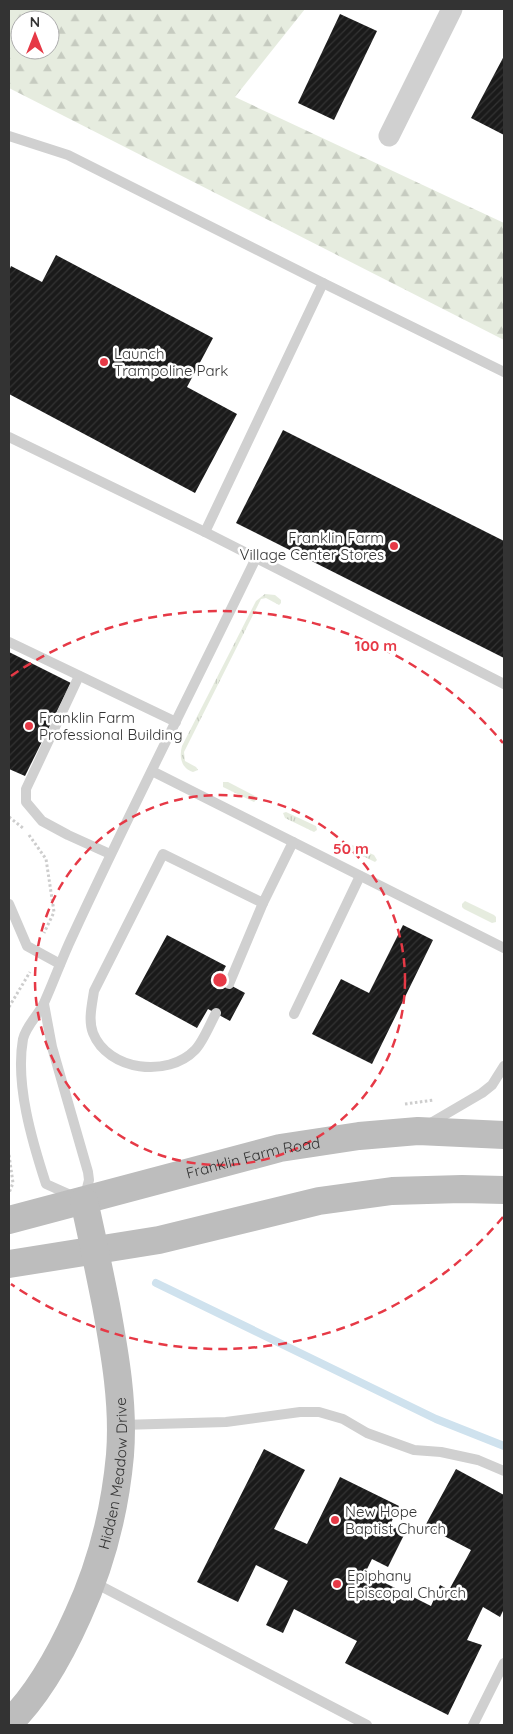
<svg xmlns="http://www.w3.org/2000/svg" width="513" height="1734" viewBox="0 0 513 1734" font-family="Quicksand,sans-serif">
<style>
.grass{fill:url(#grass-tufts)}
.forest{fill:url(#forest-firs);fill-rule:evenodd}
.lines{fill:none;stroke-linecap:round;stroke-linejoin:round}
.stream{stroke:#cfe2ee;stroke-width:8}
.building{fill:url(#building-hatch)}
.path{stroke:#cdcdcd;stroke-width:3;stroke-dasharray:2.5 2.5;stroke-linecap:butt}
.lane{stroke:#d0d0d0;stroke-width:10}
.street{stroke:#d0d0d0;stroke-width:21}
.secondary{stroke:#bdbdbd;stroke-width:28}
.ring{fill:none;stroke:#e63946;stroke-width:2.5;stroke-dasharray:9 6}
.poi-dot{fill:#e63946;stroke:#fff;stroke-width:2}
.labels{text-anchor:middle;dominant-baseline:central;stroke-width:5;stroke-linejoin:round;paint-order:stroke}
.poi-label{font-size:15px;fill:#333;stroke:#fff;text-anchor:start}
.street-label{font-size:15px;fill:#333;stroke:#fff}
.centre{fill:#e63946;stroke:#fff;stroke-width:2.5}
.ring-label{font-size:15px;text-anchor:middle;font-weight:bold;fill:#e63946;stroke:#fff;stroke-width:5;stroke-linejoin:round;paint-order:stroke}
</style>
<defs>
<pattern id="grass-tufts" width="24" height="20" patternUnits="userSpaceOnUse" patternTransform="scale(1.25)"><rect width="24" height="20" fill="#e6ecdf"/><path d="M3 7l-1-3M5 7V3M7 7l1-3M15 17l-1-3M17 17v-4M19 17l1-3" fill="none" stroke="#c6cbc0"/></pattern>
<pattern id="forest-firs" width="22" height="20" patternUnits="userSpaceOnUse" patternTransform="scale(1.25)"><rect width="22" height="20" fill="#e6ecdf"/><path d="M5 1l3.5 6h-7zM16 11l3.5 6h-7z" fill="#c6cbc0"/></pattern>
<pattern id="building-hatch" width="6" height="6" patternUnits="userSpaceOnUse" patternTransform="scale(1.25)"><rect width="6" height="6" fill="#1a1a1a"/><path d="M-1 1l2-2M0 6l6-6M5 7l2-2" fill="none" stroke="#333"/></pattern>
</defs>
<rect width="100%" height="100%" fill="#fff"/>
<g class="grass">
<path d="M265 594 275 595 281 600V603L279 605 266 598 261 599 184 752 185 761 196 767 198 770 193 772C181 768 179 757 182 746L256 601Z"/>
<polygon points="223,782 228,782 257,797 257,799 254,802 223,787"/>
<polygon points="286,812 316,826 317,830 314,832 285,818 283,813"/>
<polygon points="345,842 374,855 377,860 375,862 344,847 342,844"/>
<polygon points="465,901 494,915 496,917 496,922 492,923 464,909 462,907 462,904"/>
</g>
<path class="forest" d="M9 9H305L235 97 504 223V340L9 88ZM20 20H50V50H20Z"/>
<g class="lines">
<polyline class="stream" points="156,1283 436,1419 504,1446"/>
</g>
<g class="building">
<polygon points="340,14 377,31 334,120 298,103"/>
<polygon points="504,56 504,135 471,118"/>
<polygon points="56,255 213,338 187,387 237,414 195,493 9,394 9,271 11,266 42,282"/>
<polygon points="283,430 504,541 504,658 236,523"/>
<polygon points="9,652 71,683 25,776 9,769"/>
<polygon points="403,925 433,940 372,1064 312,1034 341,979 369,993"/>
<polygon points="167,935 226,966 219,979 245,993 230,1021 208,1009 197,1028 135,994"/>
<polygon points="264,1449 305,1470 274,1529 307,1544 340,1477 399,1506 390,1525 405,1533 388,1567 372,1559 365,1573 431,1606 440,1585 449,1590 471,1550 425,1526 456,1469 504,1495 504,1609 500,1617 483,1607 467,1640 482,1645 448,1715 345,1663 357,1641 294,1609 283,1633 266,1625 288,1581 256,1565 238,1602 197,1582"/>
</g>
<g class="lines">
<g class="path">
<polyline points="9,817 23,828"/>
<polyline points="29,835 46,859 54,912 44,933"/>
<polyline points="9,1007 30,972"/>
<polyline points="405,1104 434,1100"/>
<polyline points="9,1155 13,1183 9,1193"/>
</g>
<g class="lane">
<polyline points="9,136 68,155 323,283 205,532"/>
<polyline points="323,283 504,372"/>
<polyline points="9,437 205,532 504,684"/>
<polyline points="9,642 176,722"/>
<polyline points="79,676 26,789 26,802 42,821 68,835 110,854"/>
<polyline points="152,771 504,948"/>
<polyline points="9,904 27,946 60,964"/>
<polyline points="229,984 263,903"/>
<polyline points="44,1004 52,1047 88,1172 89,1180 85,1196"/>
<path d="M216 1013C210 1024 203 1042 195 1050 168 1078 108 1071 93 1033 88 1020 92 1005 94 991L163 854 263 903 293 842"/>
<polyline points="294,1014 360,876"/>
<polyline points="429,1124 482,1093 492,1085 504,1066"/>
<path d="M75 1197 46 1184C32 1141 15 1084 23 1039 26 1026 39 1014 44 1003 54 981 62 958 72 937 131 809 195 684 256 558"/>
<polyline points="121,1425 226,1422 300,1412 319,1412 343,1419 367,1433 414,1450 441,1452 478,1460 504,1471"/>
<polyline points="93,1582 367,1725"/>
<polyline points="473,1725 504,1663"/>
</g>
<polyline class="street" points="389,136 452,9"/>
<g class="secondary">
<path id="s1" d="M9 1220 280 1148 359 1136 418 1131 504 1135"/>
<polyline points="9,1264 159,1240 319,1201 392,1191 462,1189 504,1190"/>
<path id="s2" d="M9 1723C39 1694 61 1653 78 1615 101 1565 115 1510 120 1455 124 1405 115 1354 106 1305 99 1270 92 1236 84 1201"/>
</g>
</g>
<g class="ring">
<circle cx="220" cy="980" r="185"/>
<path d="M503 1217A369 369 0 0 1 11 1284M11 676A369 369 0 0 1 503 743"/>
</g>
<g class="poi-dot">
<circle cx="104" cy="362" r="5"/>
<circle cx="394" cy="546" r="5"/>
<circle cx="29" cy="726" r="5"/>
<circle cx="335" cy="1520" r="5"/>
<circle cx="337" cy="1584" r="5"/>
</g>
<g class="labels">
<g class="poi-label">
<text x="114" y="353">Launch<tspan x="114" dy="17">Trampoline Park</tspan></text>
<text x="384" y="537" text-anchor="end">Franklin Farm<tspan x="384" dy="17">Village Center Stores</tspan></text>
<text x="39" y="717">Franklin Farm<tspan x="39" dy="17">Professional Building</tspan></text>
<text x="345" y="1511">New Hope<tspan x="345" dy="17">Baptist Church</tspan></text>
<text x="347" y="1575">Epiphany<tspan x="347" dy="17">Episcopal Church</tspan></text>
</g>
<g class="street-label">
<text stroke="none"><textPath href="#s1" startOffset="252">Franklin Farm Road</textPath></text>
<text stroke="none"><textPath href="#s2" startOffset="276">Hidden Meadow Drive</textPath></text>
</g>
</g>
<circle cx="220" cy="980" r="8" class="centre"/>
<g class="ring-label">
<text x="376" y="651">100 m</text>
<text x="351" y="854">50 m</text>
</g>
<rect width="513" height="1734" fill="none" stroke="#333333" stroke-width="20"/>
<g transform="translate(35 35)"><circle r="24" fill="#ffffff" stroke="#adadad"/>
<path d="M0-4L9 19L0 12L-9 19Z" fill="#e63946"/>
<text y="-8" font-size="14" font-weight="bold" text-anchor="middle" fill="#333333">N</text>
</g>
</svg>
